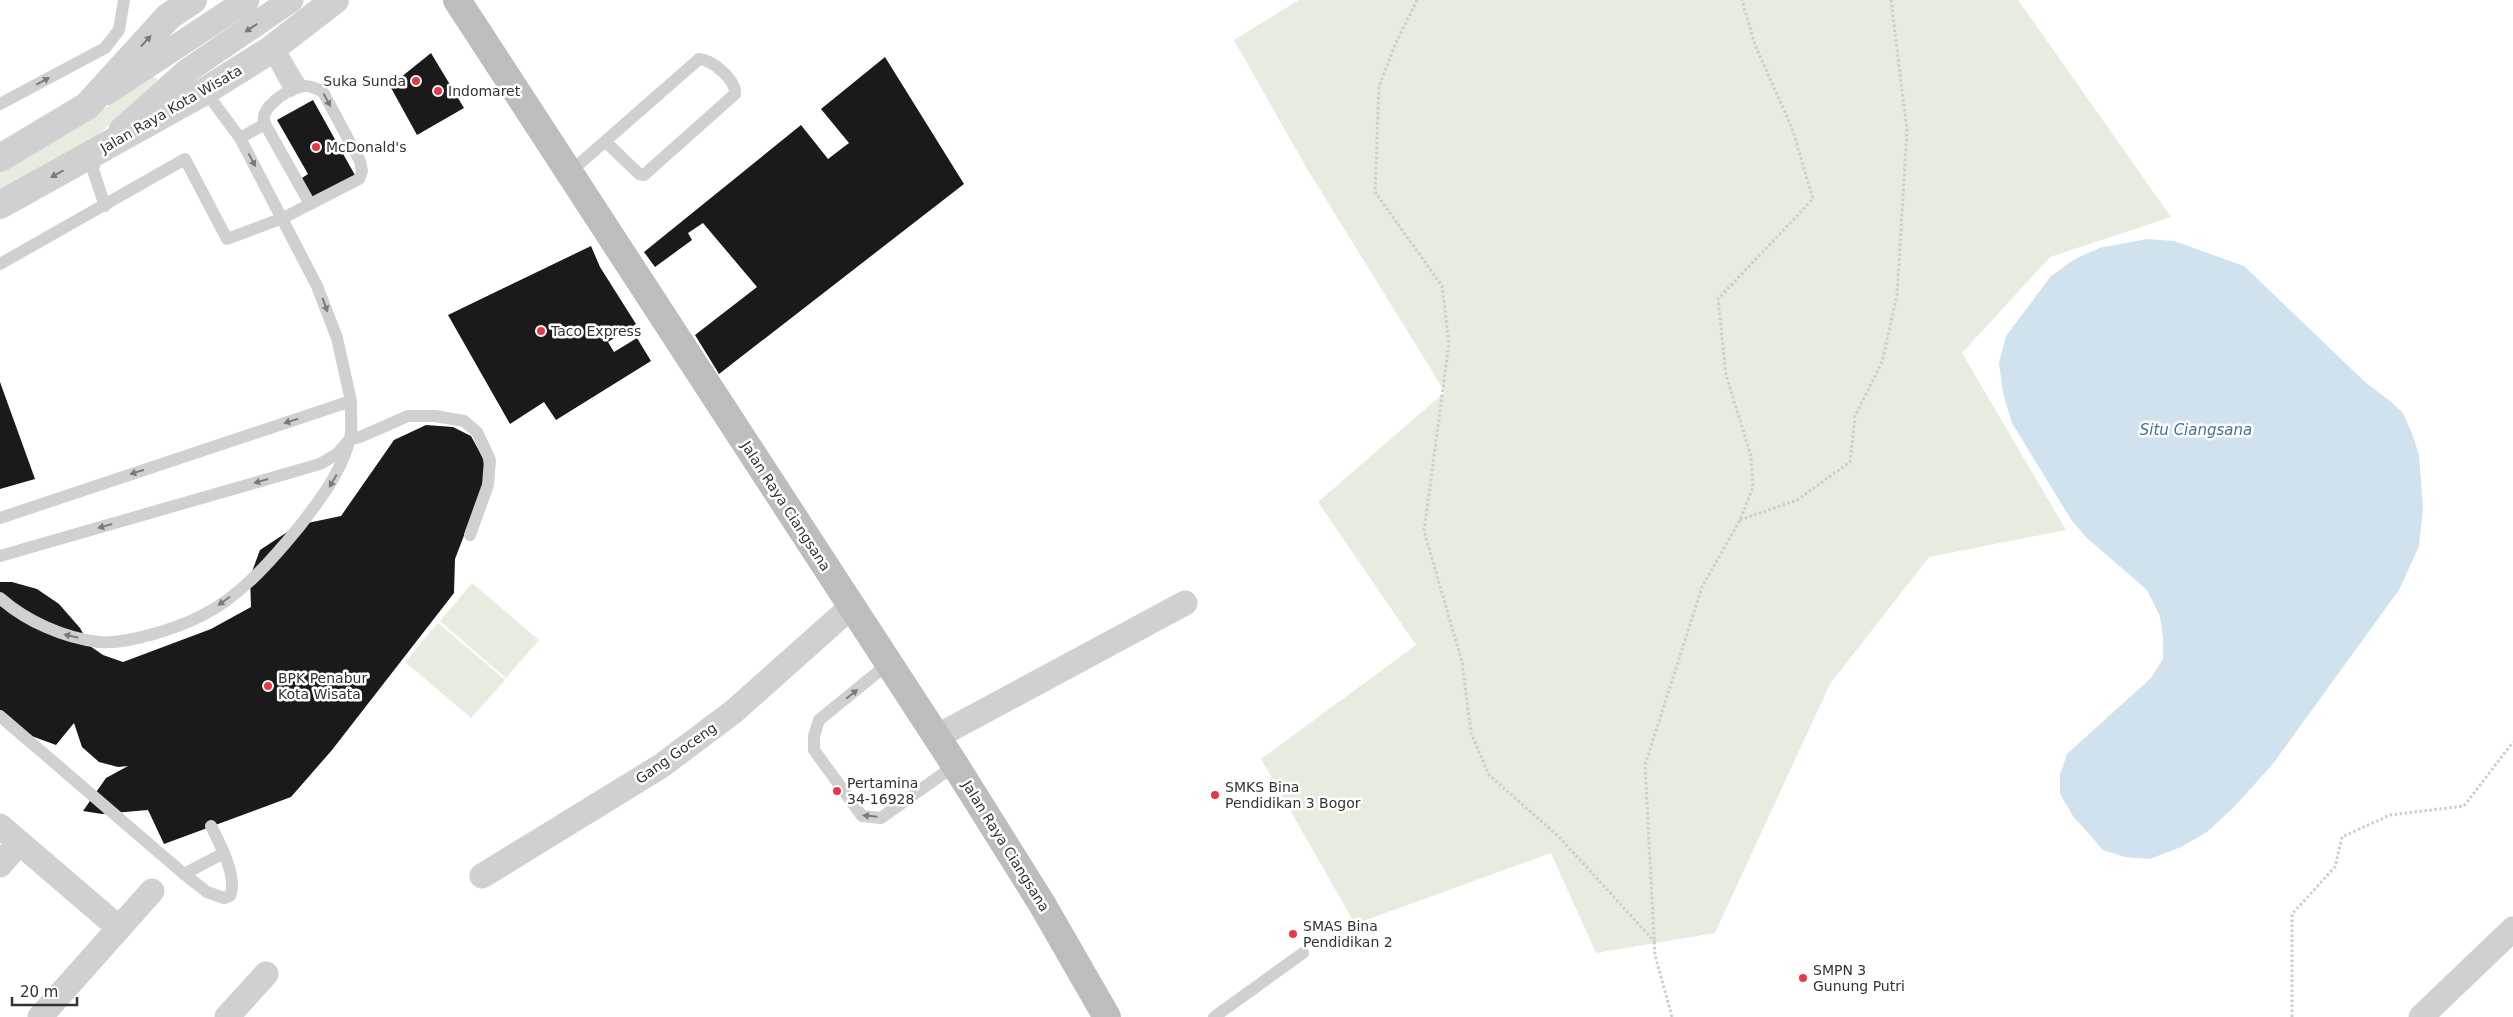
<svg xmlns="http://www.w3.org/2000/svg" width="2513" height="1017" viewBox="0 0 2513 1017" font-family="'DejaVu Sans',sans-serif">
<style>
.green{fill:#e6ecdf}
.water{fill:#cfe2ee}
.building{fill:#1a1a1a}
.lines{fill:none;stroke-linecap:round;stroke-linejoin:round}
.path{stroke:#cdcdcd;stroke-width:3;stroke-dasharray:2.5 2.5;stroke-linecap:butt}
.service{stroke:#d0d0d0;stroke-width:12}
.minor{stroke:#d0d0d0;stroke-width:25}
.tertiary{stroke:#d0d0d0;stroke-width:28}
.secondary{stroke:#bdbdbd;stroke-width:28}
.oneway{fill:#7a7a7a}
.poi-dot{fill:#e63946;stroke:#fff;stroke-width:2}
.labels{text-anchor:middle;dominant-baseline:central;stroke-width:5;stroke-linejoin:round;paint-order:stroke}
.poi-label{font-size:14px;fill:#333;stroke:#fff;text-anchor:start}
.street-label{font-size:14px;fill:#333;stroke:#fff}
.water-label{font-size:15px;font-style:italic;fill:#3f7597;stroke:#fff}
</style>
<rect width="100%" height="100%" fill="#fff"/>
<g class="green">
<polygon points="1299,0 2018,0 2171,217 2050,257 1962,353 2066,530 1929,557 1830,684 1715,933 1596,953 1551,853 1355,924 1261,759 1416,645 1318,502 1445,392 1306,167 1234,40"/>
<polygon points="154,76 158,80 94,139 0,192 0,171 61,137"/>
<polygon points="472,583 539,640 506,678 440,621"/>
<polygon points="438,623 505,680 471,718 405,662"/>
</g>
<polygon class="water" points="2147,239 2174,241 2244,266 2365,382 2390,401 2403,413 2413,436 2419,455 2423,508 2419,546 2399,590 2272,765 2234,807 2207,832 2181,847 2150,859 2125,857 2103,850 2073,816 2060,794 2060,775 2067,754 2151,678 2163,659 2163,637 2160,616 2147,590 2087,538 2072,521 2012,423 2003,393 1999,363 2006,336 2051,276 2075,259 2099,248"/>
<g class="building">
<polygon points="431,53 464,108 417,135 390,86"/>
<polygon points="885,57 964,184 719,374 695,335 757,287 703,223 688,233 692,240 655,267 644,252 801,125 828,159 849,143 821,109"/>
<polygon points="313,100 356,177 312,202 299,180 308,174 277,120"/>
<polygon points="591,246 600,267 636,324 608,342 614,352 637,338 651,361 556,420 544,402 510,424 448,315"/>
<polygon points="0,382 35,479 0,489"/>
<polygon points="426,425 453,427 471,436 483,458 486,478 455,559 454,593 332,750 291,797 164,844 148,810 102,814 83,811 106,778 128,766 118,767 99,762 82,747 74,723 56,745 7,727 0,722 0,582 12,582 37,589 59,604 80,628 90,646 103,655 123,662 211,629 251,607 250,577 260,550 298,525 341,516 394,440"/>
</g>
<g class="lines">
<g class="path">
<polyline points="1417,0 1395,45 1379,86 1375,192 1442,286 1449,343 1424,531 1462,662 1471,733 1489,775 1559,837 1655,942"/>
<polyline points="1740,520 1797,500 1850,462 1855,416 1882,362 1897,295 1907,130 1891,0"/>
<polyline points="1672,1017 1655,955 1645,765 1702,587 1740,520 1753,487 1751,456 1726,375 1718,299 1813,199 1792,128 1755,45 1742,0"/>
<polyline points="2292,1017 2292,914 2335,867 2342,837 2390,815 2464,806 2513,742"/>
</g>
<g class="service">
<polyline points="277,45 301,86"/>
<polyline points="269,51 291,91"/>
<polyline points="0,104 105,48 119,30 124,0"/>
<polyline points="265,124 310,204"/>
<polyline points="97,153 93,170 105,206"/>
<path d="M570 172 699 59C713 60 736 80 735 94L644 175 639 174 606 142"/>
<path d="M0 264 185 159 227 239 283 218 359 179 362 171 360 161 323 92C316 88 307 84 300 87 287 90 258 108 265 124L240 138"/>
<polyline points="0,518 351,401 337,338 317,286 240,138 205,91"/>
<polyline points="0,556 320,464 337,454 350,439 360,437 408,416 435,416 464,421 477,432 490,460 488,485 470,535"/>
<path d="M0 598C26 621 64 638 99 642 125 645 178 628 201 616 240 597 272 560 299 527 320 500 341 473 350 439 353 427 350 413 351 401"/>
<polyline points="889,663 819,720 814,736 814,750 862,816 881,818 955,765"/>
<path d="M0 716 184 874 207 892 224 898 230 896C238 877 220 844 211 826"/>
<polyline points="184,874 224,853"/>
<polyline points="1214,1017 1303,953"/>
</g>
<g class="minor">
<polyline points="106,93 247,0"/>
<polyline points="121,130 187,71 291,0"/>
<polyline points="936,737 1185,603"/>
<polyline points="0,826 119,928"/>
<polyline points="0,865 19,843"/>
<polyline points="482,876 661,766 733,712 851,607"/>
<polyline points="40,1017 152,891"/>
<polyline points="227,1017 266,974"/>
<polyline points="2421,1017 2513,929"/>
</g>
<g class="tertiary">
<polyline points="0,158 87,106 168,17 193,0"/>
<polyline points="0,205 205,91 269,51 335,0"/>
</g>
<polyline class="secondary" points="457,0 955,765 1042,904 1107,1017"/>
</g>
<defs><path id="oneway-solid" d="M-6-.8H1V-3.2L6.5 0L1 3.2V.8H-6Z" transform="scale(1.25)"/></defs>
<g class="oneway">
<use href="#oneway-solid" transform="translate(251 28) rotate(146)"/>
<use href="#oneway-solid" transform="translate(146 41) rotate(-47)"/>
<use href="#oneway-solid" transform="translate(43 81) rotate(-28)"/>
<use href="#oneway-solid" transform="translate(327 100) rotate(62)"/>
<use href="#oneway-solid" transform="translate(252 160) rotate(62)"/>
<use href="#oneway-solid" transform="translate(57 174) rotate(151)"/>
<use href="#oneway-solid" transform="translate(325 305) rotate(70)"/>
<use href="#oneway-solid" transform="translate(291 421) rotate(162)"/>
<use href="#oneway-solid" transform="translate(137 472) rotate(162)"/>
<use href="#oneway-solid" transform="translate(261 481) rotate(164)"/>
<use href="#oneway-solid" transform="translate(333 481) rotate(120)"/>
<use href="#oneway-solid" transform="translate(105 526) rotate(164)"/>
<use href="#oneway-solid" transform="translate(224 601) rotate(145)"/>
<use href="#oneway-solid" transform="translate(71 636) rotate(-167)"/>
<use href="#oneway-solid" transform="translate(852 694) rotate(-39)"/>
<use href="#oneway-solid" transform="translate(870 816) rotate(-174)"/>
</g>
<g class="poi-dot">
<circle cx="416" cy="81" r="5"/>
<circle cx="438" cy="91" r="5"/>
<circle cx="316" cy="147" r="5"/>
<circle cx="541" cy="331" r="5"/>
<circle cx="268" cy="686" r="5"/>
<circle cx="837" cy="791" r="5"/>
<circle cx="1215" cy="795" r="5"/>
<circle cx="1293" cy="934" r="5"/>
<circle cx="1803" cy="978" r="5"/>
</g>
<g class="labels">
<g class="poi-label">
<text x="406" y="81" text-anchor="end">Suka Sunda</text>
<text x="448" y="91">Indomaret</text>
<text x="326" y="147">McDonald's</text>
<text x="551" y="331">Taco Express</text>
<text x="278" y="678">BPK Penabur<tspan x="278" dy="16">Kota Wisata</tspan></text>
<text x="847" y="783">Pertamina<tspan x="847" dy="16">34-16928</tspan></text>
<text x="1225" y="787">SMKS Bina<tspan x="1225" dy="16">Pendidikan 3 Bogor</tspan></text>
<text x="1303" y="926">SMAS Bina<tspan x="1303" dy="16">Pendidikan 2</tspan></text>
<text x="1813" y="970">SMPN 3<tspan x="1813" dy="16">Gunung Putri</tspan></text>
</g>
<g class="street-label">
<text transform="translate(171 109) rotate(-30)">Jalan Raya Kota Wisata</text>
<text transform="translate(786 506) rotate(57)">Jalan Raya Ciangsana</text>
<text transform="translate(676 753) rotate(-35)">Gang Goceng</text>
<text transform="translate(1006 846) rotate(58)">Jalan Raya Ciangsana</text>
</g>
<g class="water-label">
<text x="2196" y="430">Situ Ciangsana</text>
</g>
</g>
<path d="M12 997v8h65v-8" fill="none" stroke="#333333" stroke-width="2.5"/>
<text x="20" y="997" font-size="15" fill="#333333" stroke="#ffffff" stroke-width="4" paint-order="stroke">20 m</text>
</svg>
